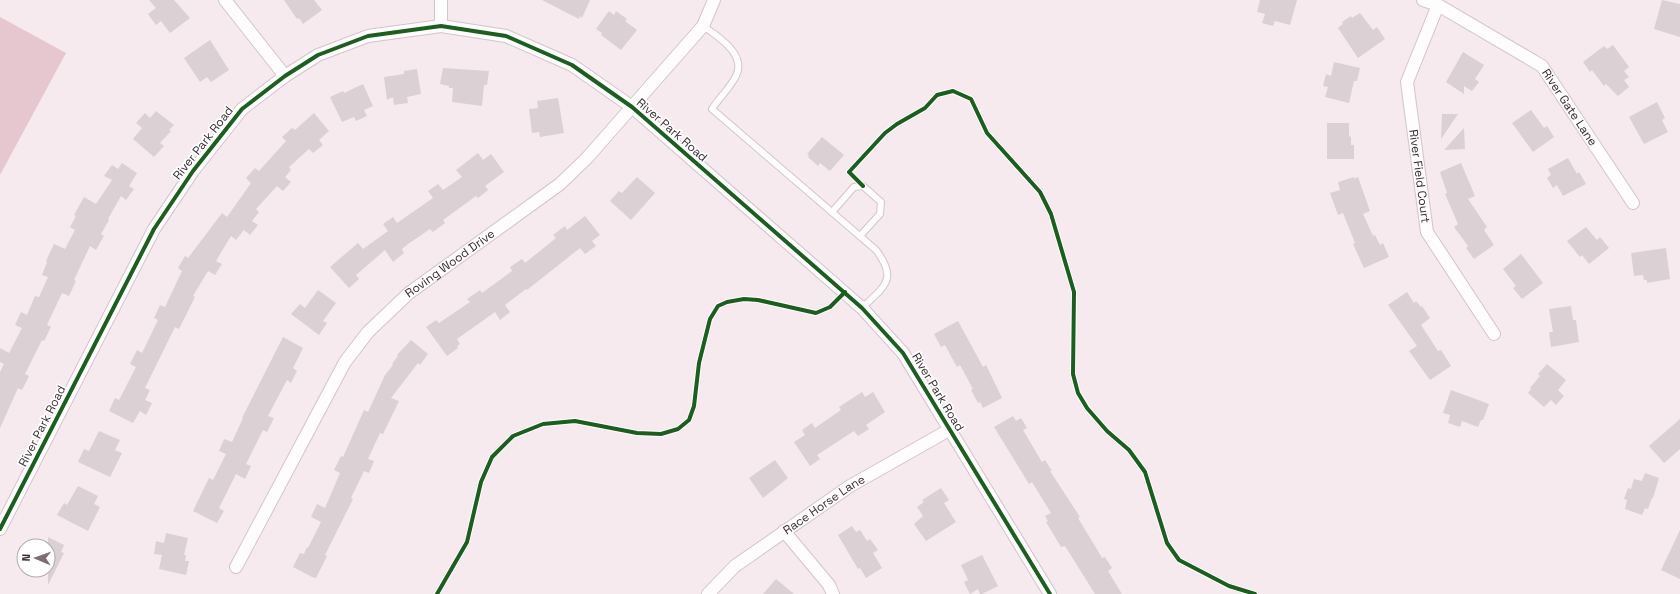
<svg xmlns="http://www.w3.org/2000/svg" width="1680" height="594" viewBox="0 0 1680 594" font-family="'Space Grotesk',sans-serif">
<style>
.green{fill:#e6c7d0}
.building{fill:#dbd0d3}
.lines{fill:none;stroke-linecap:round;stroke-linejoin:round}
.service-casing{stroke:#d1c6c9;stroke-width:8}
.minor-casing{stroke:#d1c6c9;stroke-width:14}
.service{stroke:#fefcfc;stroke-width:6}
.minor{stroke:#fefcfc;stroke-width:12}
.cycleway-casing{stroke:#fff;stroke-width:6}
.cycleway{stroke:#1b5e20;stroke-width:4}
.labels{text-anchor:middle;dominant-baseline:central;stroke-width:3.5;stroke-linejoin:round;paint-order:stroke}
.street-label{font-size:12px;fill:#382d31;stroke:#fff}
</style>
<rect width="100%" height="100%" fill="#f7eaee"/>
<polygon class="green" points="0,17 66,53 0,175"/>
<g class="building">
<polygon points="149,0 174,0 190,18 170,33 161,21 156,25 148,14 156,8"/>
<polygon points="284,0 314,0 322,10 303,24 299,18 297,19"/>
<polygon points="542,0 590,0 582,18 580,16 579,19"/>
<polygon points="1260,0 1297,0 1290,25 1275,21 1273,26 1262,23 1265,14 1257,12"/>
<polygon points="1662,0 1680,4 1680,37 1654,29"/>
<polygon points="609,11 614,15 616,11 627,19 625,21 637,30 621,50 601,35 602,33 596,29"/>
<polygon points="1360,13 1373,30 1377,27 1385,39 1358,58 1338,28 1343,24 1342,22 1351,16 1352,18"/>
<polygon points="210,40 229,70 211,82 207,77 200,82 184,58"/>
<polygon points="1613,45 1629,67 1624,71 1629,77 1624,80 1629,87 1618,96 1606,84 1604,86 1592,70 1590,72 1583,62 1604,46 1607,49"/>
<polygon points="1463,52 1484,65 1475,79 1479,82 1472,91 1464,86 1464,94 1446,82"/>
<polygon points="1334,62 1360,68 1357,81 1354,81 1349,103 1325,97 1328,87 1323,86 1326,74 1331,76"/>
<polygon points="443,68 489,71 487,85 484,85 482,106 452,102 453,88 449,88 449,86 440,84"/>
<polygon points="417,69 421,94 407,97 408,103 394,105 393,97 387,100 384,77 404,74 404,71"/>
<polygon points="363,84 373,106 364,110 367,116 356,121 354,117 342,122 330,97 343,91 344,93"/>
<polygon points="558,98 564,133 540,137 539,132 532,133 529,109 538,108 537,101"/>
<polygon points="1657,102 1665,118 1662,120 1668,132 1644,144 1629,117"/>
<polygon points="1531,110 1544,128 1547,126 1554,137 1533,152 1512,123"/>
<polygon points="156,111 174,125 169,130 171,131 160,143 164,146 154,157 133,139 142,128 136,123 145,113 150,118"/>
<polygon points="314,113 329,131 319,140 323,145 313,153 309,149 289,167 291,170 285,177 291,182 283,191 277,186 256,209 259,212 252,221 258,225 250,235 244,230 236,240 231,236 216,261 222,264 215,275 208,271 193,296 195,297 179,329 175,327 145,388 150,390 145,400 152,403 146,415 140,411 133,423 109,411 115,398 119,400 136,367 130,364 137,350 142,353 158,320 154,318 160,305 165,307 182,271 178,268 185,256 188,258 222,213 227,217 251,183 246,178 255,168 259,171 286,141 282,137 292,128 295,130"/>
<polygon points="1442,114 1458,114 1441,139"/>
<polygon points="1327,123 1349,123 1349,136 1351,137 1351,145 1354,145 1354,159 1327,159"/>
<polygon points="1464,128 1465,149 1444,150"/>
<polygon points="822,137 844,155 830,171 820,163 818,166 808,157 809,155 807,154"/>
<polygon points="478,153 483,160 491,154 504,172 485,186 488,190 478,198 476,196 443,220 445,223 433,232 430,229 408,244 402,249 404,253 393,262 385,250 356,275 359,279 349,288 330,267 358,243 363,249 388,231 383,224 393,217 397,223 433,198 428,191 438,184 443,190 462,177 456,170"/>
<polygon points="1568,158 1577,174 1579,172 1586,184 1563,196 1557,185 1553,188 1547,178 1551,175 1548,169"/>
<polygon points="122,163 137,173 129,186 134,189 126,200 121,196 108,219 109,220 101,234 104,236 96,250 90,246 74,280 76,281 69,296 62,293 47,325 51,327 44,341 42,340 25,374 29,376 22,390 18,388 0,428 0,372 4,364 0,362 0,348 9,353 22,328 15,325 21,312 27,315 35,296 39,297 48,277 42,275 47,262 46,261 54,244 65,249 75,230 70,227 76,216 74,215 84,197 96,204 112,180 104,176 112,165 118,169"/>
<polygon points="1461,163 1475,196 1468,199 1487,227 1484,230 1494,245 1474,259 1466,248 1468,246 1454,227 1458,224 1445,194 1447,193 1440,172"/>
<polygon points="637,177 655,193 631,220 610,201 619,191 622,193"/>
<polygon points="1354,177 1354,179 1358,177 1370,211 1363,214 1373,236 1375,235 1380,245 1383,243 1389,257 1364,268 1353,244 1355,243 1343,213 1338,215 1330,193 1340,190 1338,182"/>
<polygon points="585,216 600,235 592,241 596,246 585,254 580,248 527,290 526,289 505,305 510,312 500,320 495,312 457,339 460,344 457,346 458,348 447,356 426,327 436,320 439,323 470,302 467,299 480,290 482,293 512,271 510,267 522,259 525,263 556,238 553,235 565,226 567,230"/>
<polygon points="1586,227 1597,240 1600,237 1609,248 1589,264 1582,255 1580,257 1567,241"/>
<polygon points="1666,248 1670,279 1647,283 1647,280 1644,280 1643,275 1634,276 1631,253"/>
<polygon points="1521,254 1543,283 1522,299 1513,288 1516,286 1503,269"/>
<polygon points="318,290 336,303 323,321 327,323 319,335 291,314 300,304 305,308"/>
<polygon points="1407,292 1414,303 1416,301 1421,307 1422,306 1430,318 1421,325 1438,351 1441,350 1451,366 1430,380 1409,351 1417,346 1388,305"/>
<polygon points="1571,306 1573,320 1576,320 1579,342 1551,347 1549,332 1553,332 1549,309"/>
<polygon points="958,321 983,367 986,365 1002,398 983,408 980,402 978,403 971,390 973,389 960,365 957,367 945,345 941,347 934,334"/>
<polygon points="283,337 303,348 293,368 297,371 291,383 287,380 268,416 274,418 267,432 263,430 246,464 251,466 245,479 236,474 219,508 224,511 217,523 193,511 209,478 213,480 226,454 219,451 224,439 232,442 243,418 242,418"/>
<polygon points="411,340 428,354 420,365 418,363 391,398 399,401 383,434 380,433 368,459 374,461 369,473 364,471 351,498 353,499 325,555 327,556 316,578 312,577 293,567 300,553 304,554 307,547 308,548 321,522 311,517 317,504 325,508 340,473 334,470 341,456 343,457 364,410 368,412 385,375 393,365 392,364 398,356 397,355"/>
<polygon points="1547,364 1566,380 1558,390 1564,396 1556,405 1551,400 1544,407 1528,393 1531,389 1530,388 1540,376 1538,374"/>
<polygon points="1451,390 1489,404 1483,420 1481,420 1478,427 1462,421 1460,427 1448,423 1450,415 1443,413"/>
<polygon points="862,392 865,397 873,392 885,412 866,425 869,429 858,436 854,431 817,455 820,459 810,466 794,442 805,435 802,430 812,423 815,428 841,410 839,407"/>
<polygon points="1013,416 1016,421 1021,418 1027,428 1023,430 1042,462 1045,460 1052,471 1050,471 1080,517 1078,518 1095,546 1102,558 1105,557 1112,568 1108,571 1122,594 1095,594 1065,546 1061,547 1046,522 1048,521 1045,516 1051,513 1032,482 1029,484 994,427"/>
<polygon points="1680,419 1680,449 1664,463 1649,446"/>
<polygon points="99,431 120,440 115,450 122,453 110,477 78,462 84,449 89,451"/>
<polygon points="775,460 788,478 763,498 749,478"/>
<polygon points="1645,473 1659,478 1653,498 1652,498 1648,509 1645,508 1642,515 1625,509 1627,500 1624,499 1628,488 1631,489 1634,479 1642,481"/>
<polygon points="78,486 98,496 94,504 100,507 88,531 57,515 64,503 67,505"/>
<polygon points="941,488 949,500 944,503 956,522 926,541 914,524 923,516 917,507 924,502 922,500"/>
<polygon points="852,526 856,532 860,530 867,541 870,539 878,550 873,553 882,568 866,578 860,568 858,569 838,535"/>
<polygon points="1680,530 1680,579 1661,570"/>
<polygon points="166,533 188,538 184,555 186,555 185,561 189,561 186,575 159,569 162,555 154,554 156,541 164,543"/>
<polygon points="48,537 64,545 61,552 64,553 48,585"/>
<polygon points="982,555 998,586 982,594 980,594 978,589 970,594 964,582 968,580 961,565"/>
<polygon points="776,579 794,594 763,594"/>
</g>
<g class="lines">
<defs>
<g id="service">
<path d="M703 26C717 36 747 54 736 76 730 88 719 98 712 109L876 250C898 279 885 286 862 308"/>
<polyline points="832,212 854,187 863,186 881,202 880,214 860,236"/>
</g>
<g id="minor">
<polyline points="225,0 285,76"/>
<polyline points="441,0 441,26"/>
<path id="s1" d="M1423 0 1438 5 1542 66 1633 203"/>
<path id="s2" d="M1438 5 1407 82 1427 232 1494 334"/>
<polyline points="0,529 154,229 193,171 242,109 285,76 318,55 368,36 441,26 506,36 572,65 632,107 862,308 903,353 1050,594"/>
<polyline points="784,531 829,585 833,594"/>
<path id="s3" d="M236 567 345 362 368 332 409 293 560 184 587 158 703 26 714 0"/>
<path id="s4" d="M708 594 735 566 850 486 949 430"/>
</g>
</defs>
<use href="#service" class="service-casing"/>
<use href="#minor" class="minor-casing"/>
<use href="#service" class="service"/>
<use href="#minor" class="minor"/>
<defs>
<g id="cycleway">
<polyline points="863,186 849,172 885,133 897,124 925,108 937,95 953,91 971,99 987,133 1040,192 1051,214 1074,292 1073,374 1078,393 1087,408 1107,431 1129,450 1145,472 1167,543 1179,560 1229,586 1255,594"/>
<polyline points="0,529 154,229 193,171 242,109 285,76 318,55 368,36 441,26 506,36 572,65 632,107 862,308 903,353 1050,594"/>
<polyline points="437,594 467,542 481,482 492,457 513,436 543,424 575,421 637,433 661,434 678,429 689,420 694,406 699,363 710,319 718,306 727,302 744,299 758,300 816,313 830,307 845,292"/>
</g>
</defs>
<use href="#cycleway" class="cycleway-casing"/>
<use href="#cycleway" class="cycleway"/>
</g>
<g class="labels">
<g class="street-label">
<text stroke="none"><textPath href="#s1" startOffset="186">River Gate Lane</textPath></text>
<text transform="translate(672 130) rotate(41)">River Park Road</text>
<text transform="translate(203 143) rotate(-52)">River Park Road</text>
<text stroke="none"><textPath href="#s2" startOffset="178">River Field Court</textPath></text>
<text stroke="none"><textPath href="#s3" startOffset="377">Roving Wood Drive</textPath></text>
<text transform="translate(938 392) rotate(59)">River Park Road</text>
<text transform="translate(42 426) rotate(-63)">River Park Road</text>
<text stroke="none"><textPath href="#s4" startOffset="147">Race Horse Lane</textPath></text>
</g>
</g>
<g transform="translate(36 558) rotate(272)"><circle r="19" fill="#ffffff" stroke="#afabad"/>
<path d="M0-3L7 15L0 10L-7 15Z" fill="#7b6f73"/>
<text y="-6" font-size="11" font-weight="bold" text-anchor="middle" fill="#382d31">N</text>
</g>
</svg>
